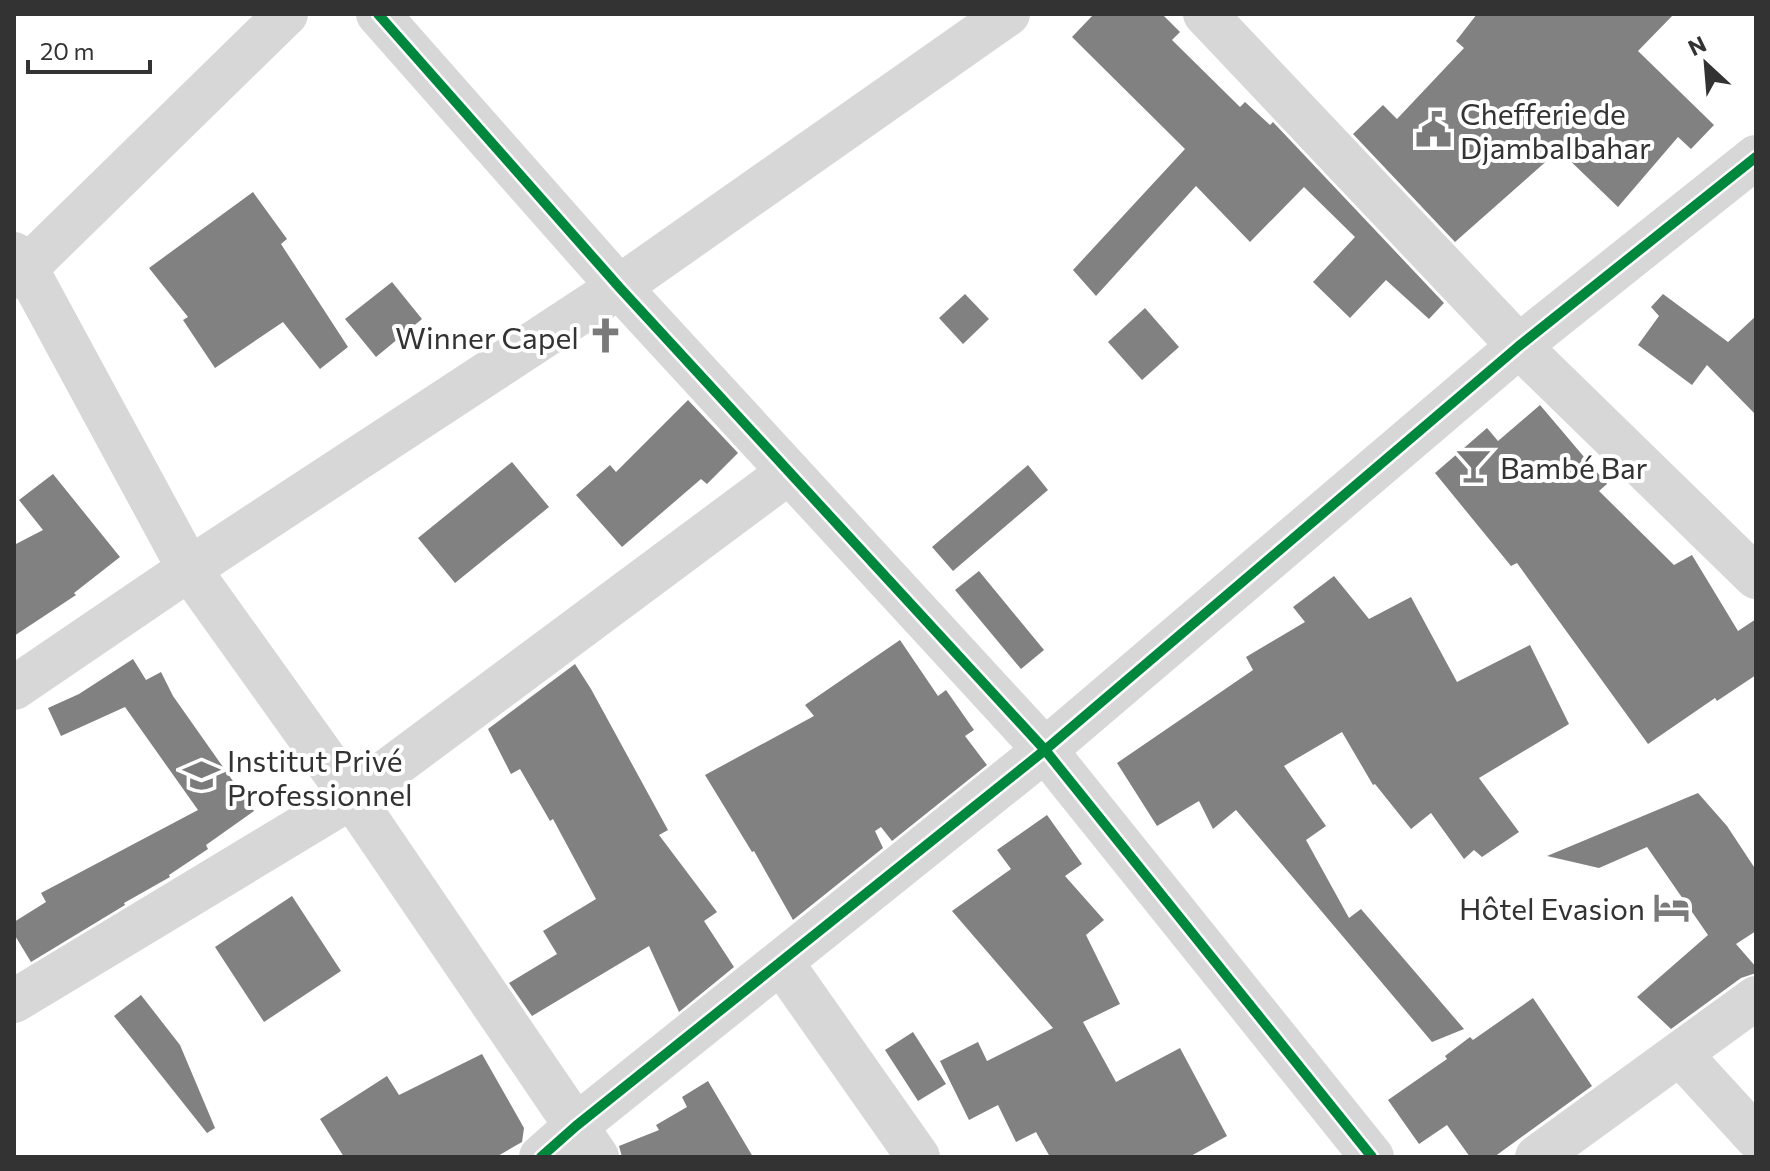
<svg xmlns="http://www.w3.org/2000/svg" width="1770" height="1171" viewBox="0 0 1770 1171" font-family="Commissioner,sans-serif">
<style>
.building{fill:#818181}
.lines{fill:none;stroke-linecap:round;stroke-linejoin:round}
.street{stroke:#d7d7d7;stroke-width:44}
.cycleway-casing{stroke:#fff;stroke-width:15}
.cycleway{stroke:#00873e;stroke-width:10}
.labels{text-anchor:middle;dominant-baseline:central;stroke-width:8;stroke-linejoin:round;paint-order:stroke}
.poi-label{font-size:30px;fill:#333;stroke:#fff;text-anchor:start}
</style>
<rect width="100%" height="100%" fill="#fff"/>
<g class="building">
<polygon points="1094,14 1162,14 1180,32 1172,40 1240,107 1245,102 1270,125 1273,122 1444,303 1429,319 1386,280 1350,318 1313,282 1355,237 1304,187 1250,242 1196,186 1096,296 1073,270 1185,149 1072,37"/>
<polygon points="1477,14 1674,14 1638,51 1714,125 1691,149 1678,137 1618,207 1559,150 1455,242 1353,134 1383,105 1397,119 1464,48 1456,41"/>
<polygon points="253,192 287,239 281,244 348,347 320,369 283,322 215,368 183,320 188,317 149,268"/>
<polygon points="392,282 422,319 376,357 345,319"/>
<polygon points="965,294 989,319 963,344 939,318"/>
<polygon points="1663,294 1728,342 1756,316 1756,415 1707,365 1692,385 1638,345 1659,316 1651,307"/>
<polygon points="1145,308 1179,347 1142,380 1108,342"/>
<polygon points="688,400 738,453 707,484 701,479 622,547 576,495 610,465 616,472"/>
<polygon points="1540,405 1607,484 1599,491 1674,565 1692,555 1738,631 1756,619 1756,675 1717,701 1715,698 1648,744 1517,563 1511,566 1435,473 1487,428 1498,441"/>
<polygon points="512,462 549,507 455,583 418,538"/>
<polygon points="1028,465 1048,490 953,571 932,547"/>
<polygon points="53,474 120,557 74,593 76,595 14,636 14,545 43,530 19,500"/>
<polygon points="979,571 1044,650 1021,669 955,590"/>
<polygon points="1334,576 1369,619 1411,597 1457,682 1530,645 1569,724 1479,778 1519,832 1482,857 1474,850 1464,859 1431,813 1411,829 1375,784 1373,785 1342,732 1284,766 1326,826 1306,840 1349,918 1361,909 1464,1029 1432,1042 1236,810 1213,829 1199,801 1157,826 1117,763 1253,670 1246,657 1305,622 1293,607"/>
<polygon points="900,640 938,696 946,690 974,730 965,736 987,765 892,841 881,827 875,831 883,848 793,920 754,851 752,852 705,775 814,716 805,705"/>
<polygon points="133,659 146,680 161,672 173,696 254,811 206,845 208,849 169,875 170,877 124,903 125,905 31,962 14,934 14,922 46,902 41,893 198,810 125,707 61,736 48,708 79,694"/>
<polygon points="575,664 591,689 668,830 659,835 717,912 704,921 734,967 679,1012 649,946 532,1016 509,983 557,954 543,931 596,899 553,819 550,821 520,769 511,774 488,729"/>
<polygon points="1698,793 1727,826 1756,870 1756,931 1736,944 1756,967 1756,973 1741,978 1671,1029 1637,997 1708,935 1647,847 1599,868 1547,856"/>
<polygon points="1047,815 1082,864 1065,876 1104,920 1086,935 1120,1004 1083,1022 1116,1082 1180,1048 1227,1136 1189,1157 1050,1157 1036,1132 1016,1142 998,1105 969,1120 940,1061 978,1042 987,1061 1053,1028 952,911 1011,869 997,850"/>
<polygon points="292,896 341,971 264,1022 215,947"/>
<polygon points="141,995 180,1045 215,1128 207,1133 114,1016"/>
<polygon points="1533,998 1592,1086 1494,1157 1470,1157 1447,1125 1419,1144 1388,1100 1447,1059 1445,1056 1470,1037 1473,1040"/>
<polygon points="913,1032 946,1084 918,1101 885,1050"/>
<polygon points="482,1054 524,1128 522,1142 496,1157 344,1157 320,1119 387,1076 399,1095"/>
<polygon points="708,1081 753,1157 622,1157 619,1146 659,1130 656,1125 687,1107 682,1097"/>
</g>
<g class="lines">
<g class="street">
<polyline points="378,14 619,287 1045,750 1372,1157"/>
<polyline points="1205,14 1519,346 1756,577"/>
<polyline points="14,254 26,268 189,569 352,797 597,1157"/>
<polyline points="14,277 26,268 286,14"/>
<polyline points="14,688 189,569 619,287 1008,14"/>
<polyline points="781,962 918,1157"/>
<polyline points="14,1001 352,797 789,472"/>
<polyline points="1680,1054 1756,1137"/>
<polyline points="541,1157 576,1126 1045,750 1519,346 1756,157"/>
<polyline points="1537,1157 1756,998"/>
</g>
<defs>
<g id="cycleway">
<polyline points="378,14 619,287 1045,750 1372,1157"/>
<polyline points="541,1157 576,1126 1045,750 1519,346 1756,157"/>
</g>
</defs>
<use href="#cycleway" class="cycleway-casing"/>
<use href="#cycleway" class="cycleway"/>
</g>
<defs>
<symbol id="civic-bare" viewBox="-9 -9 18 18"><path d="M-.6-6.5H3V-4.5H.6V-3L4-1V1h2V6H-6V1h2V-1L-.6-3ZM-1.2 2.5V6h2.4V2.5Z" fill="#7a7a7a" stroke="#fff" stroke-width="2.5" paint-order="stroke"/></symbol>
<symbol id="church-bare" viewBox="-9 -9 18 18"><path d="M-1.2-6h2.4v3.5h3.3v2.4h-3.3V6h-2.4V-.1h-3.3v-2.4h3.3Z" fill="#7a7a7a" stroke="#fff" stroke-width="2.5" paint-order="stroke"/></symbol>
<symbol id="bar-bare" viewBox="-9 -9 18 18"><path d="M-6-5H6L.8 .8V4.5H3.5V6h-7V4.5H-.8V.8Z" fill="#7a7a7a" stroke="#fff" stroke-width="2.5" paint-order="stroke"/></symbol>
<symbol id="university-bare" viewBox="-9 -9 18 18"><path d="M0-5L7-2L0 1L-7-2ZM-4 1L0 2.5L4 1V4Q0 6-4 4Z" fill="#7a7a7a" stroke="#fff" stroke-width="2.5" paint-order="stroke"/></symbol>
<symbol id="hotel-bare" viewBox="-9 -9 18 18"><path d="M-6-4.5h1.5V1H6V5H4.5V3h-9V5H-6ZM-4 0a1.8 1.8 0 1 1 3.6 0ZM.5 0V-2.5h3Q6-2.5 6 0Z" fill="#7a7a7a" stroke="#fff" stroke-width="2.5" paint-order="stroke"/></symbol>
</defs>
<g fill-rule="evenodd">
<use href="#civic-bare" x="1408" y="104" width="51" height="51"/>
<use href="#church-bare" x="580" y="310" width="51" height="51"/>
<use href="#bar-bare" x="1448" y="440" width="51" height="51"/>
<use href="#university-bare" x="176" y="750" width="51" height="51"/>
<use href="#hotel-bare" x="1646" y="882" width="51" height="51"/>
</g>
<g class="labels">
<g class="poi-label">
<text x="1460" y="112">Chefferie de<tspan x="1460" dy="34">Djambalbahar</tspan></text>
<text x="579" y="336" text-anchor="end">Winner Capel</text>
<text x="1500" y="466">Bambé Bar</text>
<text x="227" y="759">Institut Privé<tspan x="227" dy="34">Professionnel</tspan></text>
<text x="1645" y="907" text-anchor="end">Hôtel Evasion</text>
</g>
</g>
<rect width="1770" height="1171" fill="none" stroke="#333333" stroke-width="32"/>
<g transform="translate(1706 64) rotate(334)" stroke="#ffffff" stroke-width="6" paint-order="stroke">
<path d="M0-6L14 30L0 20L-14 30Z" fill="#333333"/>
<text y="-12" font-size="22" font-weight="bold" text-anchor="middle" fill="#333333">N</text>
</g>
<path d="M28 60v12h122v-12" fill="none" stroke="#333333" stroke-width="4"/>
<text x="40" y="60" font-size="24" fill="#333333" stroke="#ffffff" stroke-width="6" paint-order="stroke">20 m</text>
</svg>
